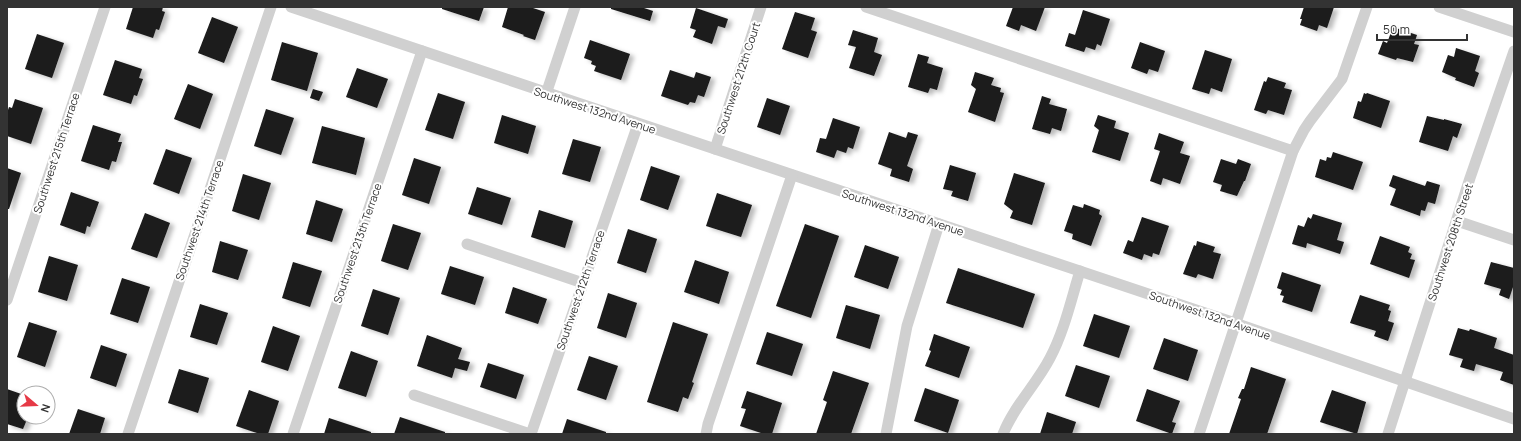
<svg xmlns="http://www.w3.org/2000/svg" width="1521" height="441" viewBox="0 0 1521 441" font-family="Manrope,sans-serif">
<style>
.building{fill:#1a1a1a;filter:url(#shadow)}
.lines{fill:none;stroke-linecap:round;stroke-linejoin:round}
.street{stroke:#d0d0d0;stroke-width:11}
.labels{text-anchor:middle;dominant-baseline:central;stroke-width:4;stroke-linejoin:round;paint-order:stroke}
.street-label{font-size:11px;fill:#333;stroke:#fff}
</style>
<defs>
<filter id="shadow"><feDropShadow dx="4.5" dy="2.5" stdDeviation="2" flood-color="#0004"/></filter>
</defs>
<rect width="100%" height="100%" fill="#fff"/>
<g class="building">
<polygon points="133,7 163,7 162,11 165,12 159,30 156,29 153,38 126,29"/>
<polygon points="442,7 484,7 479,21 442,9"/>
<polygon points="508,7 530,7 545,12 535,40 523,36 524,35 502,27"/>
<polygon points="611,7 641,7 653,11 650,21 611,9"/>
<polygon points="1013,7 1045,7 1036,31 1021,25 1019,31 1006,26"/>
<polygon points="1304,7 1334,7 1327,28 1319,25 1317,31 1300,25 1302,19 1300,19"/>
<polygon points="696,8 728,19 725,28 718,26 712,44 693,37 696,30 690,28"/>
<polygon points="1083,10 1110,19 1101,46 1097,44 1095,50 1086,47 1084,52 1065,46 1069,33 1075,35"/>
<polygon points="795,12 815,18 811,30 817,32 808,58 782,49"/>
<polygon points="212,17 238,27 224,63 198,53"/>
<polygon points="1393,27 1417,35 1414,44 1419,45 1413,62 1397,58 1396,60 1378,54 1383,41 1387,43"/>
<polygon points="853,30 878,38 874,52 882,55 874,76 849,68 856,47 848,45"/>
<polygon points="37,34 64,43 52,78 25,69"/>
<polygon points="590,40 630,54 621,80 594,71 596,66 591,64 592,61 584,58"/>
<polygon points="282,42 318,53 307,91 271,80"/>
<polygon points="1140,42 1165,51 1158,72 1149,69 1147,74 1131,68"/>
<polygon points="1456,48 1480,56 1475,71 1479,73 1474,87 1455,80 1456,78 1442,72 1448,55 1454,57"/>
<polygon points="1205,50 1232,59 1222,92 1211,88 1209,94 1192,89"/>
<polygon points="918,54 929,57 927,63 943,68 937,90 930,88 928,93 908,87"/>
<polygon points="115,60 142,69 139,78 143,79 137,96 134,95 131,104 103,95"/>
<polygon points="357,68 388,79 377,108 346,97"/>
<polygon points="670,70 694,78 696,72 711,77 704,97 698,95 695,103 690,102 688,105 661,96"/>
<polygon points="975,72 994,78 991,85 1001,88 1000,92 1004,93 995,122 968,112 976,89 971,85"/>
<polygon points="1268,77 1286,83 1284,88 1292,90 1284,115 1268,110 1266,114 1254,110 1264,81 1266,82"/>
<polygon points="188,84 213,94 200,129 174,119"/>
<polygon points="313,89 323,92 319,101 310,98"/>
<polygon points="438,93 465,102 453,139 425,130"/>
<polygon points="1364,93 1366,94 1367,93 1390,101 1381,128 1353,118 1358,101 1361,102"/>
<polygon points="1042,96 1051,99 1049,104 1067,109 1061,131 1052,128 1050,134 1032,129"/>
<polygon points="767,98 790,106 780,135 757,127"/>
<polygon points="15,99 43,108 31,144 7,136 7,113 9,107 12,108"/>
<polygon points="266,109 294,118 281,155 254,146"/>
<polygon points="502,115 536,126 528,154 494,143"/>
<polygon points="1098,115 1116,121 1114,128 1129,133 1120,161 1092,152 1099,130 1094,126"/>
<polygon points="1427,116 1444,120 1444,119 1462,124 1457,138 1453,136 1448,151 1419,142"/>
<polygon points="833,118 860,127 853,149 848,147 846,153 837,150 834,158 816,152 820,138 826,139"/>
<polygon points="93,125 121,134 118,142 122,142 116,162 112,161 109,170 81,161"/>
<polygon points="322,126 365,138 356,175 312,163"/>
<polygon points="889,132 906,138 908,132 918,135 907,166 913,169 909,182 890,176 892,169 878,164"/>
<polygon points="1159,133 1184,142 1180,153 1190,156 1180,184 1163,178 1161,185 1150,181 1160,151 1154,149"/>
<polygon points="573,139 601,147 590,182 562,174"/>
<polygon points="166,149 192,158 179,194 153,184"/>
<polygon points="1333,152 1363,162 1353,190 1315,177 1320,159 1326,161 1327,157 1331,158"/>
<polygon points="414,158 441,167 429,204 402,195"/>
<polygon points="1221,159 1236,164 1238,159 1251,164 1245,181 1244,181 1237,196 1220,191 1222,185 1213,182"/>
<polygon points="950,165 976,173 968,201 951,196 953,191 943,189"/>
<polygon points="651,166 680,176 668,210 640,200"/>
<polygon points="7,168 21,173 9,209 7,209"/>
<polygon points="1014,173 1045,183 1032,225 1010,218 1013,211 1004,204"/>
<polygon points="243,174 271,183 259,220 232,211"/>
<polygon points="1393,175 1425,186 1427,181 1440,185 1435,204 1428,202 1425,211 1421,210 1420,216 1390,205 1396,189 1389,186"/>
<polygon points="477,187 511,198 502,225 468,214"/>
<polygon points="71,192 99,202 90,227 87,226 85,234 60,225"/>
<polygon points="717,193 752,205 741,237 706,226"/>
<polygon points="316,200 343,209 332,242 306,234"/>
<polygon points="1084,204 1100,210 1099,214 1102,216 1091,246 1072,239 1073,234 1064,231 1073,205 1083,208"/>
<polygon points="539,210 573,221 565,248 531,237"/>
<polygon points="145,213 170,223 157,258 131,249"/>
<polygon points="1313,214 1342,223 1337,240 1344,242 1340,254 1307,243 1306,248 1292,244 1298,225 1304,227 1308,217 1311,219"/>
<polygon points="1142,217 1169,226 1159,255 1153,253 1152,257 1144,254 1142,260 1123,253 1128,240 1133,242"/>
<polygon points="393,224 421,233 408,270 381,261"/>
<polygon points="805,224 839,236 811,318 776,306"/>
<polygon points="628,229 657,239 646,273 617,263"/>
<polygon points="1380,236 1410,247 1408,252 1412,254 1410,259 1415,260 1409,278 1370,264"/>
<polygon points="220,241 248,250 238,280 212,272"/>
<polygon points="1197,241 1215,247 1213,252 1221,254 1213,279 1198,274 1196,278 1183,274 1194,245 1196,246"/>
<polygon points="865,245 899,257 888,289 854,277"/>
<polygon points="49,256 78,265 67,301 38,292"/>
<polygon points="695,260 729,272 719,304 684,292"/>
<polygon points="293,262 322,271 310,307 282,298"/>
<polygon points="1491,262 1514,268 1514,284 1509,299 1499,295 1501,289 1484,284"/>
<polygon points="450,266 484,277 475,305 441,294"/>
<polygon points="958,268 1035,294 1023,328 946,303"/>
<polygon points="1282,272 1321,285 1312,312 1282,302 1284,296 1280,295 1282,290 1277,288"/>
<polygon points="122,278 150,287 138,323 110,314"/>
<polygon points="513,287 547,299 538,324 505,313"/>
<polygon points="373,289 400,298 388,335 361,326"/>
<polygon points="608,293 637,303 626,338 597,328"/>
<polygon points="1360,295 1390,305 1388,310 1391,311 1388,321 1394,323 1388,341 1374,336 1376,331 1350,323"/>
<polygon points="200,304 228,313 217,345 190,337"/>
<polygon points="846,305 880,315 870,349 836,338"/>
<polygon points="1094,314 1130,326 1119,358 1083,346"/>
<polygon points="29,322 57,331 45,367 17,357"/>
<polygon points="673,322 708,334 692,382 694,383 688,399 683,397 678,412 647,402"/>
<polygon points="273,326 300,336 288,371 261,362"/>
<polygon points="1458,328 1469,331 1470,329 1497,338 1494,348 1514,355 1514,385 1500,380 1503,372 1476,364 1474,371 1460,367 1463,359 1449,355"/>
<polygon points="767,332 803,344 792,376 756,364"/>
<polygon points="934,334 970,347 959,378 925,366 931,351 929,350"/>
<polygon points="427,335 462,348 458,359 470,362 467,371 455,368 452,378 417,366"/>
<polygon points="1164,338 1198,350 1188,381 1153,369"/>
<polygon points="101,345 127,354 116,387 90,378"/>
<polygon points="351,351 378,361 366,397 338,388"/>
<polygon points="589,356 618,366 606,400 577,390"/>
<polygon points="488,363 524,375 516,399 480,387"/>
<polygon points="1076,365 1110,376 1099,408 1065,396"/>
<polygon points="1251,367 1286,379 1267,434 1229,434 1241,399 1238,398 1242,389 1244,389"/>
<polygon points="179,369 209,378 198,413 168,403"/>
<polygon points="833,371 869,383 851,434 816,434 827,402 823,400"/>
<polygon points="925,388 959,400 948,433 914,421"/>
<polygon points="7,389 24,395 24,417 28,417 23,429 7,424"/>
<polygon points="1147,389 1180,401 1172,422 1176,423 1172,434 1136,421"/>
<polygon points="249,390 279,401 268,434 260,434 236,426"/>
<polygon points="1332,390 1366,402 1357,434 1320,422"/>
<polygon points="747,391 782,403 772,434 764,434 740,426 746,409 741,408"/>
<polygon points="78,409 105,418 100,434 69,434"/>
<polygon points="1047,412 1076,422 1072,434 1040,434"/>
<polygon points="400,417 445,432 445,434 394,434"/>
<polygon points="329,418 371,432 371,434 324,434"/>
<polygon points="567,419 606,432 606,434 562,434"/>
</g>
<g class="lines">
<g class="street">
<path d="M291 7C604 113 918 217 1232 322 1326 354 1420 387 1514 419"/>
<polyline points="866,7 1293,151"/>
<polyline points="1439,7 1514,32"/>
<polyline points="546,94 575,7"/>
<polyline points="715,149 761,7"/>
<polyline points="1457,221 1514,240"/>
<polyline points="467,244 583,283"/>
<polyline points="7,300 105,7"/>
<polyline points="414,395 530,434"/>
<polyline points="128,434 271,7"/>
<polyline points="293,434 422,51"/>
<polyline points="531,434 638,124"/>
<polyline points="706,434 708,424 792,175"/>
<polyline points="886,434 907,326 939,224"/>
<path d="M1003 434C1014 406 1036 385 1050 358 1064 332 1071 300 1080 271"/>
<polyline points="1199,434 1293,151 1304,130 1310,121 1342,79 1367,7"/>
<polyline points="1388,434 1470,178 1514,51"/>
</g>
</g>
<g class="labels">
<g class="street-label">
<text transform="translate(738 78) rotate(-72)">Southwest 212th Court</text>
<text transform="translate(595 110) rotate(18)">Southwest 132nd Avenue</text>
<text transform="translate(56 153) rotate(-72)">Southwest 215th Terrace</text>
<text transform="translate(903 212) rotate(18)">Southwest 132nd Avenue</text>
<text transform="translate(199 220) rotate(-71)">Southwest 214th Terrace</text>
<text transform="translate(1450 242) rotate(-72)">Southwest 208th Street</text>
<text transform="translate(357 243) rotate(-71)">Southwest 213th Terrace</text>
<text transform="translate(580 290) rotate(-71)">Southwest 212th Terrace</text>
<text transform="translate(1210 315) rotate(19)">Southwest 132nd Avenue</text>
</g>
</g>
<rect width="1521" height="441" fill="none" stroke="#333333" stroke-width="16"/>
<g transform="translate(36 405) rotate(109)"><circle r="19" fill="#ffffff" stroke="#adadad"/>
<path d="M0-3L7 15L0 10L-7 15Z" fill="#e63946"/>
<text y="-6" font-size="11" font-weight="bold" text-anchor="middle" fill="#333333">N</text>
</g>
<path d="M1377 34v6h90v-6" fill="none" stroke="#333333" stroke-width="2"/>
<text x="1383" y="34" font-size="12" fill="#333333" stroke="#ffffff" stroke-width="3" paint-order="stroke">50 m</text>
</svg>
